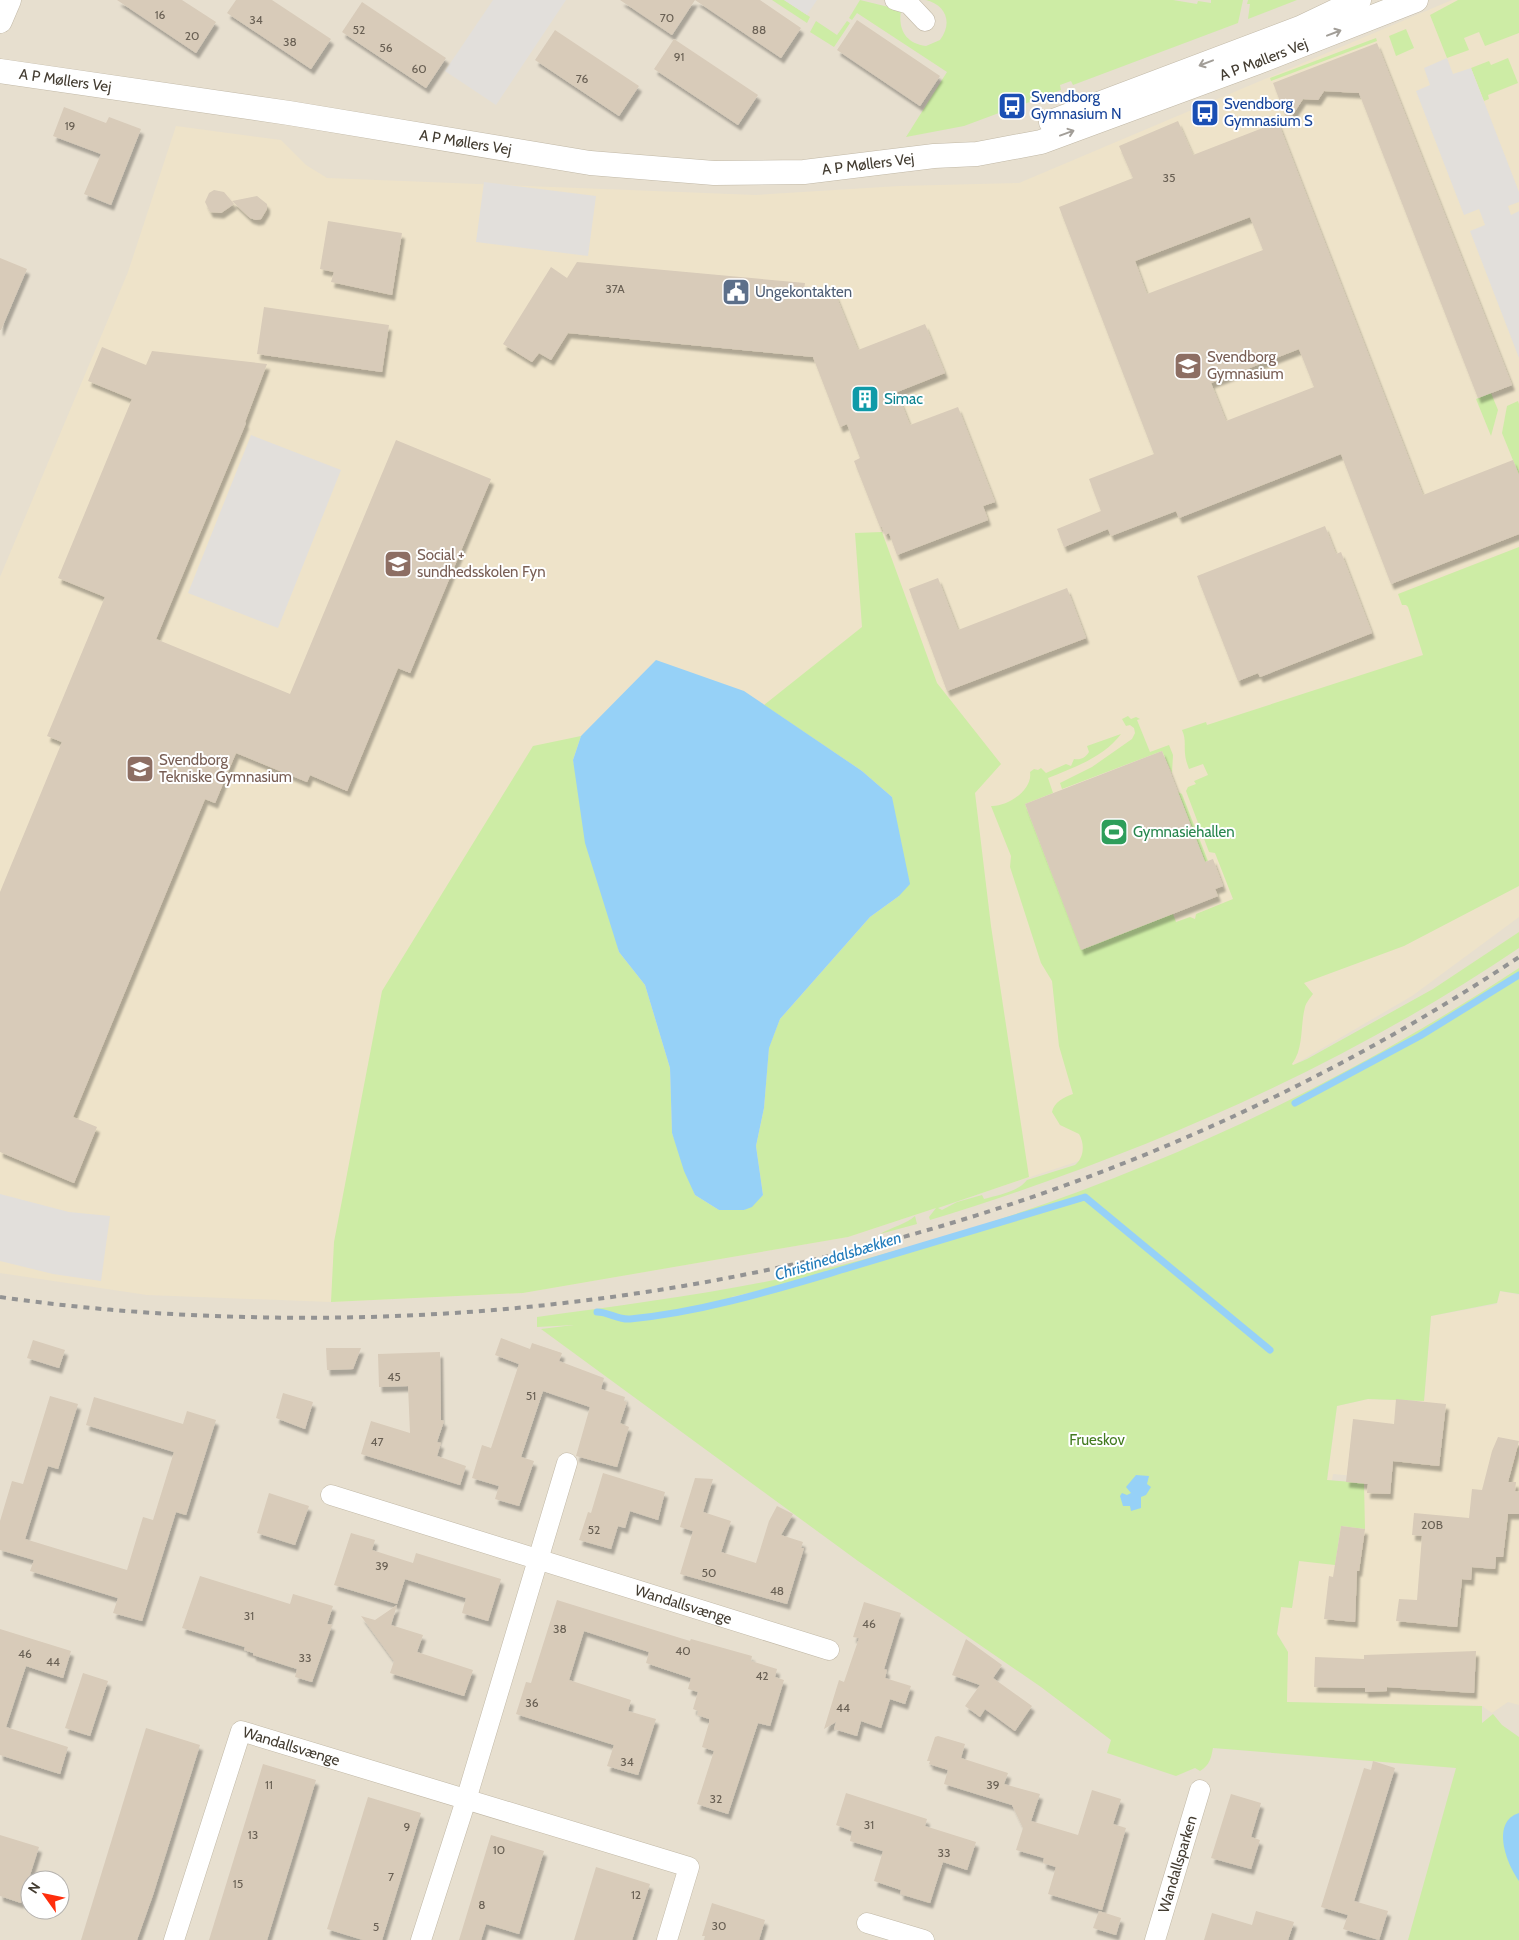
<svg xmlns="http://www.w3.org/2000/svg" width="1519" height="1940" viewBox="0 0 1519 1940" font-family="Cabin,sans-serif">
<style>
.residential{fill:#e7dfcf;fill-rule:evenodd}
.education{fill:#eee3c9}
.green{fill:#cdeca5;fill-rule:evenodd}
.parking{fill:#e2dfdb}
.water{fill:#96d1f7}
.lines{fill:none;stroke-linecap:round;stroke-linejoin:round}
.stream{stroke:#96d1f7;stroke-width:7}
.building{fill:#d8cbb9;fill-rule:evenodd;filter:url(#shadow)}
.minor-casing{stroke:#c1b8a6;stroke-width:21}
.tertiary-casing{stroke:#c1b8a6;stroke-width:25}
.minor{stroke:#fff;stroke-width:20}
.tertiary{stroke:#fff;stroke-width:24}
.rail{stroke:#939393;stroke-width:4;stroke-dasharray:6 6;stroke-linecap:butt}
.oneway{stroke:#a29e98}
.labels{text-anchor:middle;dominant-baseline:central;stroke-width:4;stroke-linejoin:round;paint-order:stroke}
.number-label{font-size:12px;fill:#696054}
.street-label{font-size:15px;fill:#443d32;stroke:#fff}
.transit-label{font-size:15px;fill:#164399;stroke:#fff;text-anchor:start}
.service-label{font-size:15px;fill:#4e5e75;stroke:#fff;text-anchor:start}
.education-label{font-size:15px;fill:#785e54;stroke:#fff;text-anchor:start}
.culture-label{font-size:15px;fill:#0d838f;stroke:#fff;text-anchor:start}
.leisure-label{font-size:15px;fill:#27864d;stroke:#fff;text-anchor:start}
.park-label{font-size:15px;fill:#437b20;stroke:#fff}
.water-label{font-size:16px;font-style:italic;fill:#217bba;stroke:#fff}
</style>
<defs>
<filter id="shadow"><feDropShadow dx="3" dy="5.5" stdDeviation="1" flood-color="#0004"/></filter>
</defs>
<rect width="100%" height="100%" fill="#f3ede1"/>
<path class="residential" d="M0 0H1519V1940H0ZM30 1880H60V1910H30Z"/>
<g class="education">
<polygon points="1452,0 1503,0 1519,17 1519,917 1412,996 1285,1070 1076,1162 848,1237 523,1293 331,1302 147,1295 0,1273 0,577 128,272 176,126 281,140 306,165 327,178 756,195 899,186 1019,183"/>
<polygon points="1500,1291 1519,1295 1519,1705 1508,1702 1492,1713 1482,1706 1286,1702 1288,1652 1277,1634 1281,1607 1292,1608 1299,1561 1341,1526 1364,1483 1364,1477 1333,1474 1332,1480 1327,1480 1337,1406 1368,1399 1424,1401 1431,1316 1497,1304"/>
</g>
<g class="green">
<polygon points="772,0 784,0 810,17 807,23"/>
<path d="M860 0 901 10C898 29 905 43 926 46L940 40C953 23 946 5 926 0H1173L1197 4 1198 1 1211 3V0H1243L1238 23 1073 85 1071 81 1060 85 1061 90 1019 106 1017 101 1005 105 1007 110 964 126 906 137 947 72 857 13 852 20 849 18Z"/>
<polygon points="1248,0 1297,0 1248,19 1250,4 1247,4"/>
<polygon points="1458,0 1519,0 1519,33 1485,46 1479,32 1464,38 1469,50 1447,58 1430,15"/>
<polygon points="816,21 837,35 847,21 850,23 834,47 810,32"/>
<polygon points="1406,29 1414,48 1396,56 1389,36"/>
<polygon points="1376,38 1377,41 1271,81 1270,78"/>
<polygon points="1508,58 1518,83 1488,95 1489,99 1484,101 1471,68 1489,61 1491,65"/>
<polygon points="1491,393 1498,410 1491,436 1476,399"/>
<polygon points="1518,401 1519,404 1519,475 1502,433 1507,406"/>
<path d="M882 532 937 683 1001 764 975 793 991 926 1029 1177 938 1208 942 1210 957 1202 982 1195 984 1199C998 1195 1018 1192 1027 1180L1075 1165C1084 1158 1085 1144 1079 1134L1060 1125 1052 1112C1054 1102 1064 1097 1073 1094L1059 1046 1052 981 1041 963 1010 867 1011 856 991 806C1007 807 1033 790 1030 772L1034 769 1038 770 1041 768 1046 773 1066 764 1071 766 1074 759C1081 760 1085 758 1089 752L1087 746 1121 734C1104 757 1073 768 1048 778L1053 793 1025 804 1081 949 1173 914 1176 922 1190 917 1195 919 1196 914 1233 899 1215 853 1209 852 1186 791 1188 787 1196 784 1194 781 1208 775 1203 764 1189 769C1181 749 1188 743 1182 730L1206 722 1207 725 1423 655 1408 607 1406 605H1402L1398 594 1519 547V886L1404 946 1304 983 1313 994C1310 998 1306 1003 1305 1007 1300 1026 1304 1048 1292 1064L1293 1065 1307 1059 1433 989 1519 932V948C1340 1069 1136 1157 930 1220L929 1217 936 1208 848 1237 523 1293 331 1302 334 1242 382 991 533 746 581 736 573 760 619 952 645 985 670 1068 672 1133 695 1195 719 1210H744L763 1195 756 1146 764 1108 769 1047 780 1019 870 917 899 896 892 797 862 771 764 705 862 627 855 533Z"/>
<polygon points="1128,716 1131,719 1136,717 1140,719 1137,720 1150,752 1169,745 1173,755 1172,773 1162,751 1062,789 1060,783 1092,767 1132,739 1135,733 1134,728 1130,725 1126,726 1122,719"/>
<polygon points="1178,792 1182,794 1208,861 1205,862"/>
<path d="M1519 968V1294L1500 1291 1497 1303 1431 1316 1424 1401 1368 1399 1337 1406 1327 1480 1364 1483 1365 1529 1341 1526 1335 1565 1299 1561 1292 1608 1281 1607 1277 1634 1288 1652 1287 1702 1482 1706V1723L1493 1714 1502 1725 1519 1737V1940H1408L1456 1768 1213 1748C1211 1758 1210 1765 1200 1771L1195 1768 1176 1776 1107 1753 1111 1740 1041 1687 858 1561 541 1329 574 1325 537 1327V1317C624 1305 712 1294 798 1275 1053 1218 1301 1112 1519 968ZM794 1283 737 1300 731 1297Z"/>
<path d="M915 1216 917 1224 880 1234C890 1228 908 1223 915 1216Z"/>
</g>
<g class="parking">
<polygon points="493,0 566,0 496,105 445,71"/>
<polygon points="784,0 817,0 807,15"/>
<polygon points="1447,58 1453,74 1471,68 1519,192 1519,202 1508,206 1511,215 1519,211 1519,358 1470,231 1485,225 1479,209 1464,215 1416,91 1430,85 1424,68"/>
<polygon points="484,182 596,196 588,256 476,242"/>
<polygon points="251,435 341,470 278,628 188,593"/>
<polygon points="0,1194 69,1212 110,1216 101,1281 53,1274 0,1261"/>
</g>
<g class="water">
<polygon points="656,660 744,691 862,771 892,797 910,884 899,896 870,917 780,1019 769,1048 764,1108 756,1146 763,1195 752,1207 744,1210 719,1210 695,1195 684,1171 672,1133 670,1068 645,985 619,952 585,843 573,760 581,736"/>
<polygon points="1136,1475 1149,1476 1147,1484 1151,1487 1146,1495 1141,1497 1141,1508 1131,1511 1130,1506 1123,1506 1120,1496 1122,1493 1127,1495 1131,1493 1126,1487"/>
<path d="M1519 1813V1881C1507 1865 1490 1822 1519 1813Z"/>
</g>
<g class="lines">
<g class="stream">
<polyline points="1295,1103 1420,1036 1519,975"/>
<path d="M597 1312C609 1312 618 1320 630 1319 704 1312 777 1289 848 1268 927 1245 1006 1221 1085 1197L1270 1350"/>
</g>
</g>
<g class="building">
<polygon points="117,0 182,0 216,22 196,53"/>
<polygon points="236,0 272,0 331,39 311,69 227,13"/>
<polygon points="620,0 760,0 801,28 781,58 695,0 672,35"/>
<polygon points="362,2 446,58 426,88 342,32"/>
<polygon points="857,20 940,76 920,106 837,50"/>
<polygon points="555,30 639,86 619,116 535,60"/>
<polygon points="674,39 758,95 738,125 654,69"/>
<polygon points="1377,43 1512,385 1478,398 1359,93 1324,91 1318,100 1303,99 1288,122 1273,83"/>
<polygon points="64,107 106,123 109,117 141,129 111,205 84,194 101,154 53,136"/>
<path d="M1178 121 1193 155 1278 122 1423 495 1513 460 1519 475V534L1391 584 1341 454 1179 518 1176 511 1111 536 1108 529 1064 547 1057 529 1101 511 1089 479 1154 454 1059 207 1133 178 1119 146ZM1250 217 1263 250 1147 294 1135 261ZM1299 349 1314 387 1226 421 1211 383Z"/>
<polygon points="214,190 224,192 234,204 221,213 210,212 205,202 209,193"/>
<polygon points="257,196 267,204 267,209 261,219 256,220 250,218 232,201"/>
<polygon points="328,221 402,233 392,295 331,282 334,272 320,269"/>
<polygon points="0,258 27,269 1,330 0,330"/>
<polygon points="577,262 805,283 804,290 835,293 858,350 925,324 945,373 897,392 910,425 958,407 995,502 983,506 988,520 897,555 889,533 885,535 882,527 880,527 854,461 860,458 847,424 840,427 813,357 568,333 551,360 539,353 532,362 503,344 551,267 567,278"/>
<polygon points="264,307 389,325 382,372 257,354"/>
<polygon points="102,347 146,365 152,351 267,364 245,422 246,423 156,639 290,694 396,440 491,479 410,673 398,668 347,791 310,775 307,782 236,753 215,803 205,799 73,1117 97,1127 74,1183 0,1152 0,892 62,742 47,736 105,597 58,578 132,399 88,381"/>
<polygon points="1325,526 1336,554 1341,552 1372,633 1260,677 1258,673 1238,681 1197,576"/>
<polygon points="938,578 958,630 1067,588 1086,638 947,691 909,589"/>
<polygon points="1162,751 1205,862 1213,859 1223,886 1215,889 1218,896 1081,950 1025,804"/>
<polygon points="501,1338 530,1349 532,1343 562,1353 559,1361 604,1378 601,1389 625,1397 624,1401 627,1402 620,1423 629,1427 617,1467 576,1456 590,1407 543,1391 521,1457 534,1461 519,1506 495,1499 499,1486 472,1478 482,1445 491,1448 519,1364 495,1355"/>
<polygon points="33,1340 65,1350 59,1368 27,1358"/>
<polygon points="326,1348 361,1348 353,1369 327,1370"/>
<polygon points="440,1352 441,1420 444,1421 437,1442 441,1443 437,1456 466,1466 460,1485 361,1454 371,1421 410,1433 408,1386 379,1387 378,1354"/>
<polygon points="283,1393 313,1402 305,1429 276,1418"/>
<polygon points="50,1396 78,1404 58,1469 48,1466 25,1539 127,1570 143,1517 153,1520 174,1452 86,1425 94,1397 183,1424 187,1411 216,1420 186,1515 176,1512 142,1621 113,1613 118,1598 30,1571 34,1560 0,1550 0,1521 12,1481 23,1484"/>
<polygon points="1396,1399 1446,1404 1439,1466 1393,1461 1390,1494 1367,1493 1368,1484 1346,1482 1353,1419 1394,1424"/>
<polygon points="1498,1437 1519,1441 1508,1482 1516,1482 1515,1491 1519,1492 1519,1514 1508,1514 1503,1557 1496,1557 1495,1569 1472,1567 1471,1580 1462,1579 1457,1627 1396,1621 1399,1599 1417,1600 1422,1536 1412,1535 1414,1513 1469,1518 1472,1489 1482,1490 1492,1451"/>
<polygon points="603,1473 665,1492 658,1520 630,1511 625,1528 618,1526 611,1549 579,1540 588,1512 591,1513"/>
<polygon points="695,1478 713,1479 703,1512 731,1521 721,1552 756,1563 769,1521 777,1506 793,1514 781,1535 803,1542 801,1548 804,1548 787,1604 680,1574 693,1531 680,1527"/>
<polygon points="269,1493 309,1506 295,1545 257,1533"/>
<polygon points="1341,1526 1365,1529 1359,1571 1357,1571 1355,1622 1324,1619 1329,1576 1333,1577"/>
<polygon points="351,1533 375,1540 372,1550 413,1563 416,1553 501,1579 488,1621 462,1613 466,1598 405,1579 397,1604 334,1585"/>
<polygon points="200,1576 290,1604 293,1594 333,1606 327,1624 332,1625 312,1682 295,1677 297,1669 253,1655 253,1653 244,1650 245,1647 182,1628"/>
<polygon points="557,1600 690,1641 691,1639 752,1656 751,1661 777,1669 775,1677 784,1680 770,1726 758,1723 728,1814 697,1804 714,1751 702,1747 709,1723 709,1719 697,1715 698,1711 693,1709 698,1692 688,1689 691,1678 646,1663 649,1652 584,1631 569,1680 631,1700 628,1711 656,1719 638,1775 607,1766 614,1745 516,1714 526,1682 531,1683"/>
<polygon points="864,1602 901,1613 884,1669 887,1670 885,1678 911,1686 905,1704 890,1699 881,1728 861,1721 857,1736 834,1729 836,1722 824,1729 839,1680 844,1682 859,1638 853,1637"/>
<polygon points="397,1605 391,1625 423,1635 417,1652 473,1670 464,1696 390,1673 394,1661 361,1616 375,1620"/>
<polygon points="0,1629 71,1651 63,1678 26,1666 6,1727 68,1747 60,1774 0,1755"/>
<polygon points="966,1639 1002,1665 993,1678 1032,1706 1015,1731 985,1709 980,1717 965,1706 980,1685 952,1675"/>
<polygon points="1476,1651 1474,1693 1387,1687 1387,1691 1365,1692 1365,1688 1314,1687 1315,1657 1364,1659 1364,1655"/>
<polygon points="83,1673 108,1681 90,1736 65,1728"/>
<polygon points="146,1728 200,1745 153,1895 137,1940 81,1940"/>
<polygon points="938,1736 965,1744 961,1758 1008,1773 1004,1784 1040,1794 1031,1821 1078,1835 1092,1790 1121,1799 1113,1824 1126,1828 1102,1910 1048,1894 1056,1867 1043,1863 1044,1858 1016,1850 1023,1828 1012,1805 944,1784 948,1770 929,1764 930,1761 927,1761 935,1737"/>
<polygon points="1373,1761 1395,1768 1354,1901 1388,1911 1379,1940 1343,1929 1348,1915 1321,1907 1364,1768 1371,1770"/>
<polygon points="263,1764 316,1780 301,1830 267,1940 209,1940"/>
<polygon points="846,1793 927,1819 925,1826 976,1842 967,1870 943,1862 930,1903 900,1894 901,1890 874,1881 883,1851 850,1841 852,1831 836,1825"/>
<polygon points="1231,1794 1261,1803 1251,1837 1260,1840 1251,1869 1211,1858"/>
<polygon points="368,1797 421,1813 382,1940 363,1940 327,1929"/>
<polygon points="0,1835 39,1847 21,1903 0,1896"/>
<polygon points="491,1835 544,1851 519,1934 486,1924 481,1940 459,1940"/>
<polygon points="596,1867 650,1884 632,1940 574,1940"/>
<polygon points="712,1903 765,1920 759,1940 704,1940 705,1936 702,1936"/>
<polygon points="1099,1911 1121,1918 1116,1935 1093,1928"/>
<polygon points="1256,1911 1294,1922 1288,1940 1204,1940 1212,1913 1252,1925"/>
</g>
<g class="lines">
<defs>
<g id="minor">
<polyline points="895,0 909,4 925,21"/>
<path id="s1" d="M331 1495 829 1650"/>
<polyline points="867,1923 924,1940"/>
<path id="s2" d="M174 1940 241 1731 689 1867 667 1940"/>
<polyline points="421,1940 466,1800 567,1463"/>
<path id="s3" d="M1155 1940 1200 1790"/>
</g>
<g id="tertiary">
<polyline points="0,21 9,0"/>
<path id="s4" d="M0 71 289 113 590 163 714 173 804 172 934 156 977 154 1041 142 1258 62 1416 0"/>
<polyline points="1051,122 1300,28 1359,0"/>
</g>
</defs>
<use href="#minor" class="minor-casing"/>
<use href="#tertiary" class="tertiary-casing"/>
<use href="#minor" class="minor"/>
<use href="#tertiary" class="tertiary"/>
<path class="rail" d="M0 1297C82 1309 164 1315 247 1317 695 1329 1145 1206 1519 957"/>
</g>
<defs><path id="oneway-shaft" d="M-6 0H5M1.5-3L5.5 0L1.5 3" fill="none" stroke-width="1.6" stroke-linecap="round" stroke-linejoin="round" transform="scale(1.25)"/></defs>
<g class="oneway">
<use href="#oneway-shaft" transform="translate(1334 33) rotate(-21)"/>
<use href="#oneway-shaft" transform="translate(1206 63) rotate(159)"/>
<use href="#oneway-shaft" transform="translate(1067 133) rotate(-20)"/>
</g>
<defs>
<symbol id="bus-square" viewBox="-11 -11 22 22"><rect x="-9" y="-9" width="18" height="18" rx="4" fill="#1a4fb4" stroke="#fff"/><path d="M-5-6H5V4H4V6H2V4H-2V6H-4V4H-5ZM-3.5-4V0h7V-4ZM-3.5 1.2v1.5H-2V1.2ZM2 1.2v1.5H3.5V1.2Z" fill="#fff"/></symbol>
<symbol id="civic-square" viewBox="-11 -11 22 22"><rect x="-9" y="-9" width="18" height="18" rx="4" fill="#5c6f8a" stroke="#fff"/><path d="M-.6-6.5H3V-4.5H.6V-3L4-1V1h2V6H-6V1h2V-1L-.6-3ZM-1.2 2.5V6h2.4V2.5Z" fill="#fff"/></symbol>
<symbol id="university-square" viewBox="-11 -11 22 22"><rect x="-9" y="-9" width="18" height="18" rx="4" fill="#8d6e63" stroke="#fff"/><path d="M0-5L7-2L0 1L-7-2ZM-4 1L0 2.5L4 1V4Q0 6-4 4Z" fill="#fff"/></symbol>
<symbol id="building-square" viewBox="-11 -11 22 22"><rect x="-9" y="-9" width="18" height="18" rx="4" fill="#0f9aa8" stroke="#fff"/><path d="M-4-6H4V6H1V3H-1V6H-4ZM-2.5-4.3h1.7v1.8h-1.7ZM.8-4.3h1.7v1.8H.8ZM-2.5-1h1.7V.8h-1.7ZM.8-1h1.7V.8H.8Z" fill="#fff"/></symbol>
<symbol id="school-square" viewBox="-11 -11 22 22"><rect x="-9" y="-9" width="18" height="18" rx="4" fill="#8d6e63" stroke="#fff"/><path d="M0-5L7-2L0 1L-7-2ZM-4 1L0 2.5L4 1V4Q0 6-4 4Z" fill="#fff"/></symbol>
<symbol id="stadium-square" viewBox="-11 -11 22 22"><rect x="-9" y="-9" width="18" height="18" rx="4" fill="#2e9e5b" stroke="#fff"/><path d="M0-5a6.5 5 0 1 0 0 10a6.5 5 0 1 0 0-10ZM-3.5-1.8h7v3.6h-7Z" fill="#fff"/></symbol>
</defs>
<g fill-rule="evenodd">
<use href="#bus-square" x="996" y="90" width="32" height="32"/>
<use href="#bus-square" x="1189" y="97" width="32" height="32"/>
<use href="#civic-square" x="720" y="276" width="32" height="32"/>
<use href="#university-square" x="1172" y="350" width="32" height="32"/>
<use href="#building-square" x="849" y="383" width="32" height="32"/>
<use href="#school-square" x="382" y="548" width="32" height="32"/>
<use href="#university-square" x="124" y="753" width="32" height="32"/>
<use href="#stadium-square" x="1098" y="816" width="32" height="32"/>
</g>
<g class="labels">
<g class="number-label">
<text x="160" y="14">16</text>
<text x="667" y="17">70</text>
<text x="256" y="19">34</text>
<text x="359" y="29">52</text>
<text x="759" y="29">88</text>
<text x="192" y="35">20</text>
<text x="290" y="41">38</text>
<text x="386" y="47">56</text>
<text x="679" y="56">91</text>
<text x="419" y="68">60</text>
<text x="582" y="78">76</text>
<text x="70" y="125">19</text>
<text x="1169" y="177">35</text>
<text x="615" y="288">37A</text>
<text x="394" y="1376">45</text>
<text x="531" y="1395">51</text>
<text x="377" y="1441">47</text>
<text x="1432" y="1524">20B</text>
<text x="594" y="1529">52</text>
<text x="382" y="1565">39</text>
<text x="709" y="1572">50</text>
<text x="777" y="1590">48</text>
<text x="249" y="1615">31</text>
<text x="869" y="1623">46</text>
<text x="560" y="1628">38</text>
<text x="683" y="1650">40</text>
<text x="25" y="1653">46</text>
<text x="305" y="1657">33</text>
<text x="53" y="1661">44</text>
<text x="762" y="1675">42</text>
<text x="532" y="1702">36</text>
<text x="843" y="1707">44</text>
<text x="627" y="1761">34</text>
<text x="269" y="1784">11</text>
<text x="993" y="1784">39</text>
<text x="716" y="1798">32</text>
<text x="869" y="1824">31</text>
<text x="407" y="1826">9</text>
<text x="253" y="1834">13</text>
<text x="499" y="1849">10</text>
<text x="944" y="1852">33</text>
<text x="391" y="1876">7</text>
<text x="238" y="1883">15</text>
<text x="636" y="1894">12</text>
<text x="482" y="1904">8</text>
<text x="719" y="1925">30</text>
<text x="376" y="1926">5</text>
</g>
<g class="street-label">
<text stroke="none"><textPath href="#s4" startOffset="1288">A P Møllers Vej</textPath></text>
<text stroke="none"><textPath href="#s4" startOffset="66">A P Møllers Vej</textPath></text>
<text stroke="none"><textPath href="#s4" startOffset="471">A P Møllers Vej</textPath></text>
<text stroke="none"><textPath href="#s4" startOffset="876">A P Møllers Vej</textPath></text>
<text stroke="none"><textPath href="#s1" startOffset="369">Wandallsvænge</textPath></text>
<text stroke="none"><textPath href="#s2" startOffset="272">Wandallsvænge</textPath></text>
<text stroke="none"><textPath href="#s3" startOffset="79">Wandallsparken</textPath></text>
</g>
<g class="transit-label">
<text x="1031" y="97">Svendborg<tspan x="1031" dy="17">Gymnasium N</tspan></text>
<text x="1224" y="104">Svendborg<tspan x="1224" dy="17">Gymnasium S</tspan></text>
</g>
<g class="service-label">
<text x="755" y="292">Ungekontakten</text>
</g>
<g class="education-label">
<text x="1207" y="357">Svendborg<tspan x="1207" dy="17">Gymnasium</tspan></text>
<text x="417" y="555">Social +<tspan x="417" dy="17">sundhedsskolen Fyn</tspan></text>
<text x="159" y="760">Svendborg<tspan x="159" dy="17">Tekniske Gymnasium</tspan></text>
</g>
<g class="culture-label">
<text x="884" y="399">Simac</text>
</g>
<g class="leisure-label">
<text x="1133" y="832">Gymnasiehallen</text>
</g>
<g class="park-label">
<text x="1097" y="1440">Frueskov</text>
</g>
<g class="water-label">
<text transform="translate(838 1256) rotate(-17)">Christinedalsbækken</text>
</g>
</g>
<g transform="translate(45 1895) rotate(303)"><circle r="24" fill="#ffffff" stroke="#b4b1ad"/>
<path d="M0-4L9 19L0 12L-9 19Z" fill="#ff2e0c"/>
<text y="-8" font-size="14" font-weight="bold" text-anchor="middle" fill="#443d32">N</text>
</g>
</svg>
